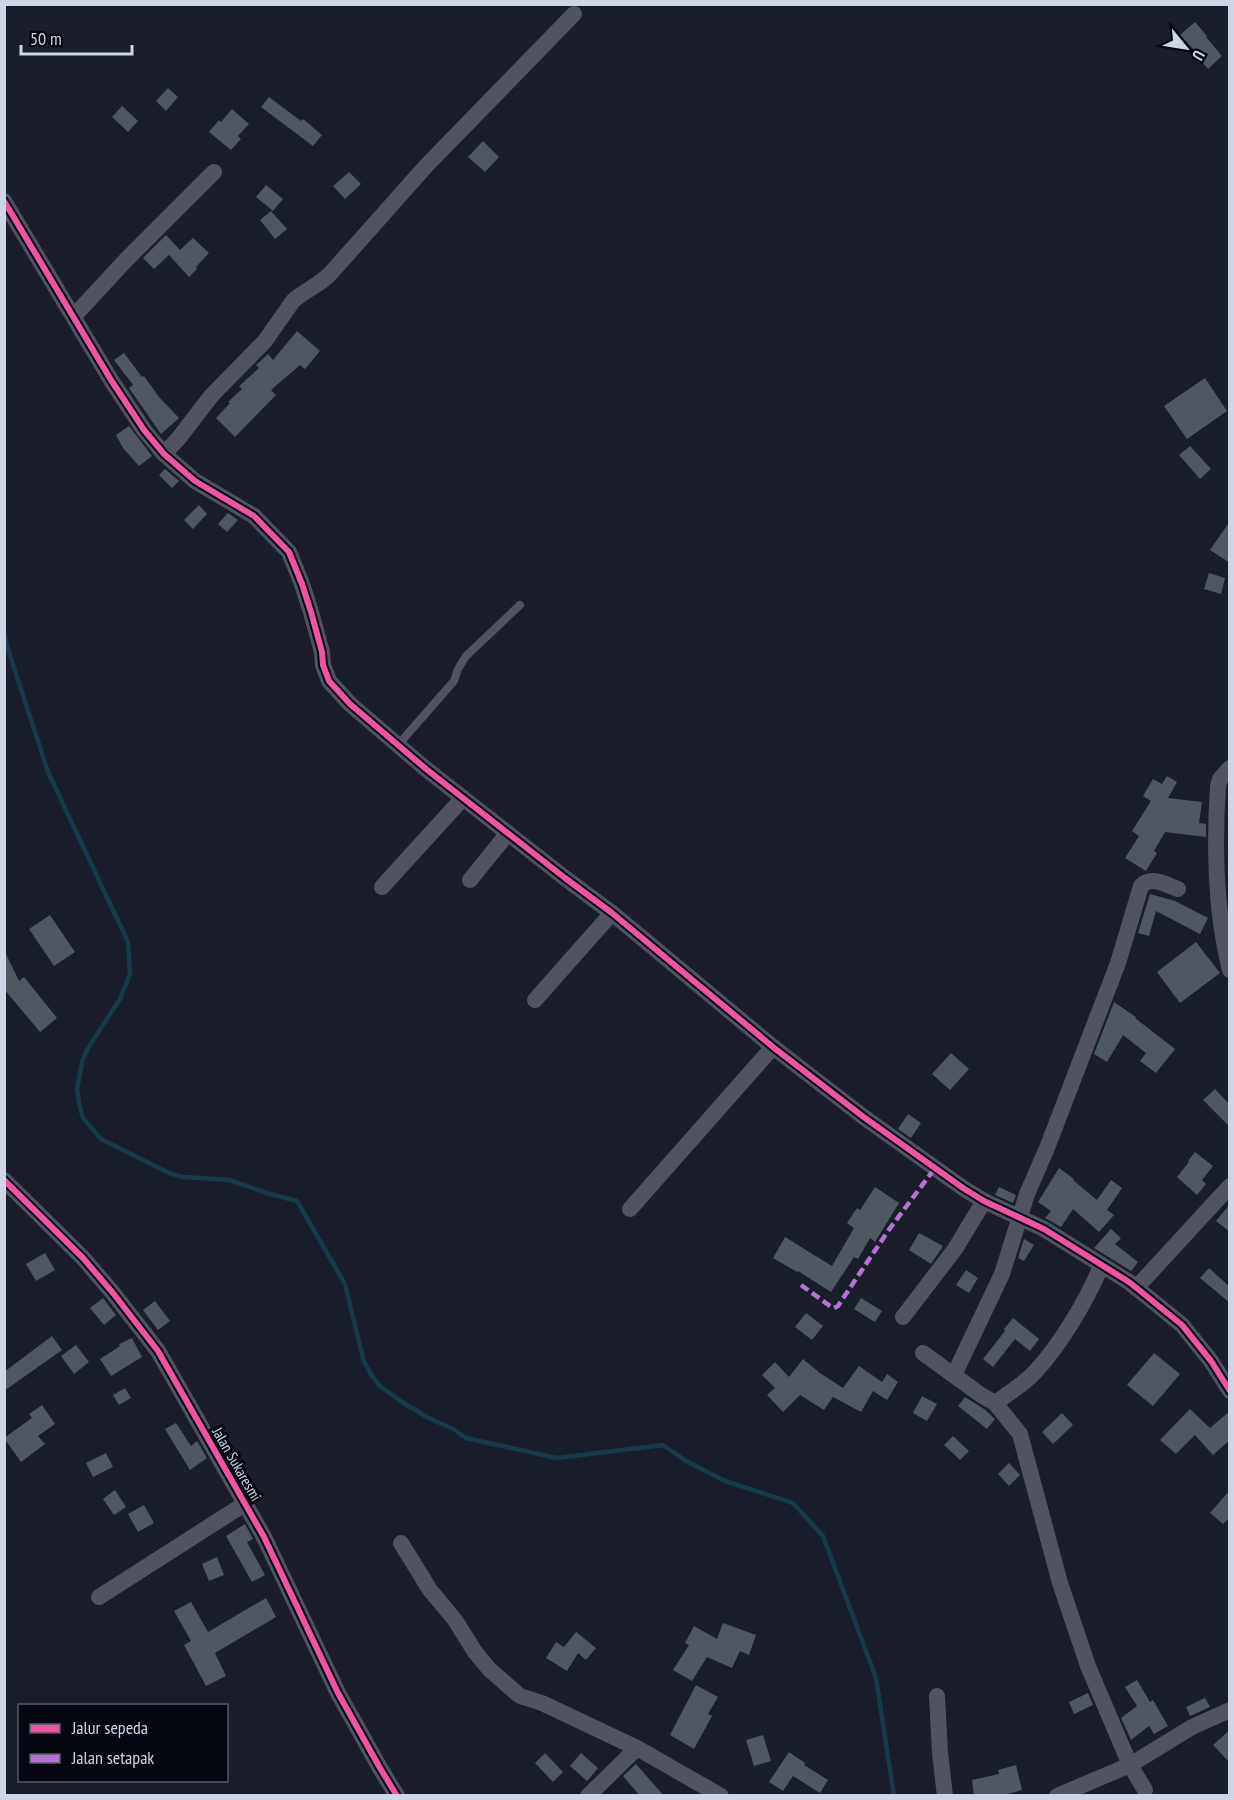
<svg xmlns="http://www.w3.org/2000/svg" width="1234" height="1800" viewBox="0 0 1234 1800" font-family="'PT Sans Narrow',sans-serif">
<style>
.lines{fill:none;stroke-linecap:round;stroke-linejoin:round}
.stream{stroke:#173b4b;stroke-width:4.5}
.building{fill:#4f5761}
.service{stroke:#525360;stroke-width:8}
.minor{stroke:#525360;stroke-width:16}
.quiet{stroke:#b673d3;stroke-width:4.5;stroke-dasharray:9 4.5;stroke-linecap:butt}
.cycleway-casing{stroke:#040710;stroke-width:10}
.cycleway{stroke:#f153a3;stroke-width:6}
.labels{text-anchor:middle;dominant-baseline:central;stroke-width:6;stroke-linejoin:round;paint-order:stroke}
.street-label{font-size:15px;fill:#ced6e6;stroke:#040710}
</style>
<rect width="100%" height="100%" fill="#191e2a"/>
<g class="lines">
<polyline class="stream" points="4,632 6,643 48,772 128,942 130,974 120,999 88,1048 82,1062 77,1089 79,1104 83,1118 101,1139 169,1173 183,1177 229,1180 270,1194 297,1201 345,1284 364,1362 372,1376 380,1386 402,1402 427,1417 455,1430 466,1438 557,1458 663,1445 686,1461 725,1481 793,1503 823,1536 876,1678 894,1796"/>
</g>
<g class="building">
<polygon points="1195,22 1207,36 1206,37 1222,56 1208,69 1196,55 1198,54 1180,35"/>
<polygon points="168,88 178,97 166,111 156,101"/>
<polygon points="269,97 301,121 303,119 322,135 313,146 261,107"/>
<polygon points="122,106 138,121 128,132 112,117"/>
<polygon points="232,109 249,124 238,136 241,139 231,150 209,132 219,120 221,122"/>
<polygon points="483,141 499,157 485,172 468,157"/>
<polygon points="349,172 361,184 345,199 333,186"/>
<polygon points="266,185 283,199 273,211 256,197"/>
<polygon points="271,211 287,229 275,239 260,220"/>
<polygon points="166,235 180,250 193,238 209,253 196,267 197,269 189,277 169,255 154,269 143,258"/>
<polygon points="297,331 320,351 305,369 300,365 271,390 276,395 235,437 216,418 230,403 228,402 242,389 239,386 259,368 256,365 268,354 273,360"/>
<polygon points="124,353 142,377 144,376 159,397 179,418 161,434 129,388 133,385 114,360"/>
<polygon points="1205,378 1227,411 1187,439 1164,406"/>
<polygon points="129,426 152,456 139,466 123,448 116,435"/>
<polygon points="1190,446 1211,469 1200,479 1179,455"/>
<polygon points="165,469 179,481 172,488 159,475"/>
<polygon points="199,505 207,514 193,529 184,520"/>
<polygon points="228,513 238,520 227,532 218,524"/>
<polygon points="1230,521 1230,563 1210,550"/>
<polygon points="1209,573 1225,578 1221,594 1204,589"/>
<polygon points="1167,776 1177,782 1168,798 1202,802 1199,823 1206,824 1206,837 1165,832 1154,851 1157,853 1146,871 1125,858 1139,836 1132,831 1151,801 1143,796 1153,779 1162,784"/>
<polygon points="1150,894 1175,901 1208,918 1200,934 1156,911 1149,936 1138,933"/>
<polygon points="50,915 75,952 54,966 29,929"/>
<polygon points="1196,942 1220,973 1180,1003 1157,972"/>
<polygon points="4,950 19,981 24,977 57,1018 40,1032 4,989"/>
<polygon points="1114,1002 1136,1017 1135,1018 1175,1049 1156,1073 1140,1061 1146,1053 1123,1035 1107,1062 1094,1054"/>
<polygon points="951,1053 969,1069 950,1090 932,1074"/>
<polygon points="1215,1089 1230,1105 1230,1127 1203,1100"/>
<polygon points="908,1114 921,1123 911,1138 898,1129"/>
<polygon points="1195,1152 1213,1166 1202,1180 1206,1184 1197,1195 1177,1177 1189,1162 1188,1161"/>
<polygon points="1059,1168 1074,1179 1073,1180 1097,1200 1111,1180 1122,1188 1107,1210 1114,1215 1099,1232 1073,1209 1061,1227 1045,1218 1051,1211 1038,1202"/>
<polygon points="875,1187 899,1203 875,1242 870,1238 858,1259 854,1257 831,1292 798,1271 797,1272 773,1258 785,1237 832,1266 854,1228 847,1223 857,1208 860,1210"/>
<polygon points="999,1187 1016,1195 1013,1203 995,1195"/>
<polygon points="1230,1204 1230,1232 1216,1221"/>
<polygon points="1111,1229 1121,1238 1115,1244 1138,1262 1131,1271 1094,1248"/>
<polygon points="919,1233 943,1246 931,1264 909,1250"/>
<polygon points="1024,1239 1034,1245 1024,1261 1018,1258"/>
<polygon points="45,1253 55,1270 36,1281 26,1264"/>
<polygon points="1209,1268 1230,1287 1230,1303 1200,1278"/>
<polygon points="966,1270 978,1278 969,1293 956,1285"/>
<polygon points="103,1298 116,1315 104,1325 90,1308"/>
<polygon points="861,1298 882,1311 875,1322 854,1309"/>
<polygon points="155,1301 170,1321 158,1330 143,1310"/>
<polygon points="806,1313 823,1326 812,1340 795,1327"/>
<polygon points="1013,1318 1039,1339 1030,1351 1015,1339 993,1367 983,1359 1005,1331 1004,1329"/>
<polygon points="52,1336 62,1350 4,1391 4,1372"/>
<polygon points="132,1338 142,1357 111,1376 100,1359 120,1346 119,1344"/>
<polygon points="76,1345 89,1362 74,1374 61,1356"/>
<polygon points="1154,1353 1180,1374 1153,1406 1127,1385"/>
<polygon points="803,1359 820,1373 843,1388 859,1366 882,1382 887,1374 898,1382 887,1400 873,1391 861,1412 833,1397 824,1410 800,1395 783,1412 767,1395 775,1388 762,1375 775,1362 789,1377"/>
<polygon points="125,1388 131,1398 119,1405 113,1395"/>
<polygon points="922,1396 937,1404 927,1421 913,1413"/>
<polygon points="965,1397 984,1409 995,1419 987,1429 958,1406"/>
<polygon points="42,1405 55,1424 38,1436 45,1444 21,1462 4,1438 32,1418 29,1414"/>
<polygon points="1190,1409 1210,1428 1230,1411 1230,1440 1213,1455 1195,1435 1176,1454 1160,1440"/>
<polygon points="1062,1413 1073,1425 1053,1444 1042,1432"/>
<polygon points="176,1423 191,1446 197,1441 207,1458 190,1470 165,1429"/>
<polygon points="953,1436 969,1451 960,1460 944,1445"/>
<polygon points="106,1453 113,1467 93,1477 86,1463"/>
<polygon points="1009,1463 1020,1475 1009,1486 998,1474"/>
<polygon points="115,1490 126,1507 114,1515 103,1499"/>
<polygon points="1230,1490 1230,1517 1223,1524 1210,1513"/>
<polygon points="144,1505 154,1523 138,1532 128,1514"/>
<polygon points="245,1524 253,1539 247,1542 265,1575 252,1582 226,1536"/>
<polygon points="217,1557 224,1575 209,1581 202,1564"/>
<polygon points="266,1598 276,1617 215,1653 226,1676 206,1686 184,1645 191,1641 174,1611 191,1602 208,1632"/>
<polygon points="723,1623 756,1635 749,1655 740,1651 732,1668 707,1657 692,1681 673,1670 689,1645 685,1643 694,1626 717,1639"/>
<polygon points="576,1632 596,1648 586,1660 578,1653 567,1671 546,1658 556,1642 564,1647"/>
<polygon points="1137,1680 1150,1702 1153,1700 1168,1726 1154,1734 1149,1726 1131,1740 1121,1718 1137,1706 1125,1687"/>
<polygon points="696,1685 718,1697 708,1714 712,1716 694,1749 670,1735"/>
<polygon points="1088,1693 1093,1705 1074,1714 1069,1702"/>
<polygon points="1205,1698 1210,1707 1190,1716 1186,1707"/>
<polygon points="1230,1730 1230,1763 1213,1745"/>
<polygon points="763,1735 771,1761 754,1766 746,1740"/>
<polygon points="789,1752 805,1763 804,1765 828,1780 820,1793 793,1776 783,1791 769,1782"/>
<polygon points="545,1753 563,1772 553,1782 535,1763"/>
<polygon points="581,1753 598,1768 587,1781 570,1766"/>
<polygon points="636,1764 664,1796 640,1796 623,1776"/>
<polygon points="1016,1765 1022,1790 1001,1796 974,1796 972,1780 999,1774 998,1770"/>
</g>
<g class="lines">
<polyline class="service" points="398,745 454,681 458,669 466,656 520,605"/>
<g class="minor">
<polyline points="4,201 111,380 144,430 164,454 195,481 254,516 289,552 302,584 311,612 322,652 323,665 329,681 350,704 426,769 565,878 612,913 773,1047 865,1118 963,1188 984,1201 1044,1229 1129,1282 1144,1294 1182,1325 1211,1361 1230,1391"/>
<polyline points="74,316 126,260 214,172"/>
<path d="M164 454 178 439 212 395 265 341 293 301C304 291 318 286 330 274L426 166 574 14"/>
<path d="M1230 768 1220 779 1218 786C1214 847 1215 911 1230 970"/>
<polyline points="470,880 508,833"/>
<polyline points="382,887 463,798"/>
<polyline points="535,1000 612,913"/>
<polyline points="4,1180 83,1258 113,1293 158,1351 264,1537 338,1693 380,1768 397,1796"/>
<polyline points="630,1209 773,1047"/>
<polyline points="1136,1288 1230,1186"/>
<polyline points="903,1317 955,1249 984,1201"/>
<polyline points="923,1353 981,1395 995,1403 1020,1434 1060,1583 1088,1666 1130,1765 1145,1790"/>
<path d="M954 1375 1002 1274 1027 1194 1047 1148 1118 963 1141 886C1151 875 1167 885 1178 889"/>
<path d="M995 1403C1009 1393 1024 1384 1035 1372 1061 1344 1087 1300 1101 1266"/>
<polyline points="401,1543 430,1590 455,1620 475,1652 489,1669 520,1696 542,1703 637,1748 721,1796"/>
<polyline points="99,1597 246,1503"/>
<polyline points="937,1696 940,1753 945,1796"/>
<polyline points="588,1796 637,1748"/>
<polyline points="1057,1796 1130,1765 1192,1727 1230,1710"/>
</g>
<polyline class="quiet" points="801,1285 830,1306 834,1308 838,1306 888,1231 935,1168"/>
<defs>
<g id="cycleway">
<polyline points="4,201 111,380 144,430 164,454 195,481 254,516 289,552 302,584 311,612 322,652 323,665 329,681 350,704 426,769 565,878 612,913 773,1047 865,1118 963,1188 984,1201 1044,1229 1129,1282 1144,1294 1182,1325 1211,1361 1230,1391"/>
<polyline points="4,1180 83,1258 113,1293 158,1351 264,1537 338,1693 380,1768 397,1796"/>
</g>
</defs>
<use href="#cycleway" class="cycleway-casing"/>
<use href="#cycleway" class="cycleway"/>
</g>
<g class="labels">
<g class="street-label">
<text transform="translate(237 1464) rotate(60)">Jalan Sukaresmi</text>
</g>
</g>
<rect width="1234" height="1800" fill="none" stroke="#ced6e6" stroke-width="12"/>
<rect x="18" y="1704" width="210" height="78" fill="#040710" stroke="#555a66" stroke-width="1.5"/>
<rect x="30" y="1724" width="30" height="9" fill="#f153a3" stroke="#555a66" stroke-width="1.5"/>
<text x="72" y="1734" font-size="18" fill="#ced6e6">Jalur sepeda</text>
<rect x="30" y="1754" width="30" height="9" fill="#b673d3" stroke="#555a66" stroke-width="1.5"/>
<text x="72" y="1764" font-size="18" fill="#ced6e6">Jalan setapak</text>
<g transform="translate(1186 48) rotate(120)" stroke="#040710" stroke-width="4.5" paint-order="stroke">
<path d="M0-4.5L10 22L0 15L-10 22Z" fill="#ced6e6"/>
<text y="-9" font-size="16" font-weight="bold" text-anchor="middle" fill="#ced6e6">U</text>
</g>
<path d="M21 45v9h111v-9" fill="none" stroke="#ced6e6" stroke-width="3"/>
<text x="30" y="45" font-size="18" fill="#ced6e6" stroke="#040710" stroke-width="4.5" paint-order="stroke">50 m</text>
</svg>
